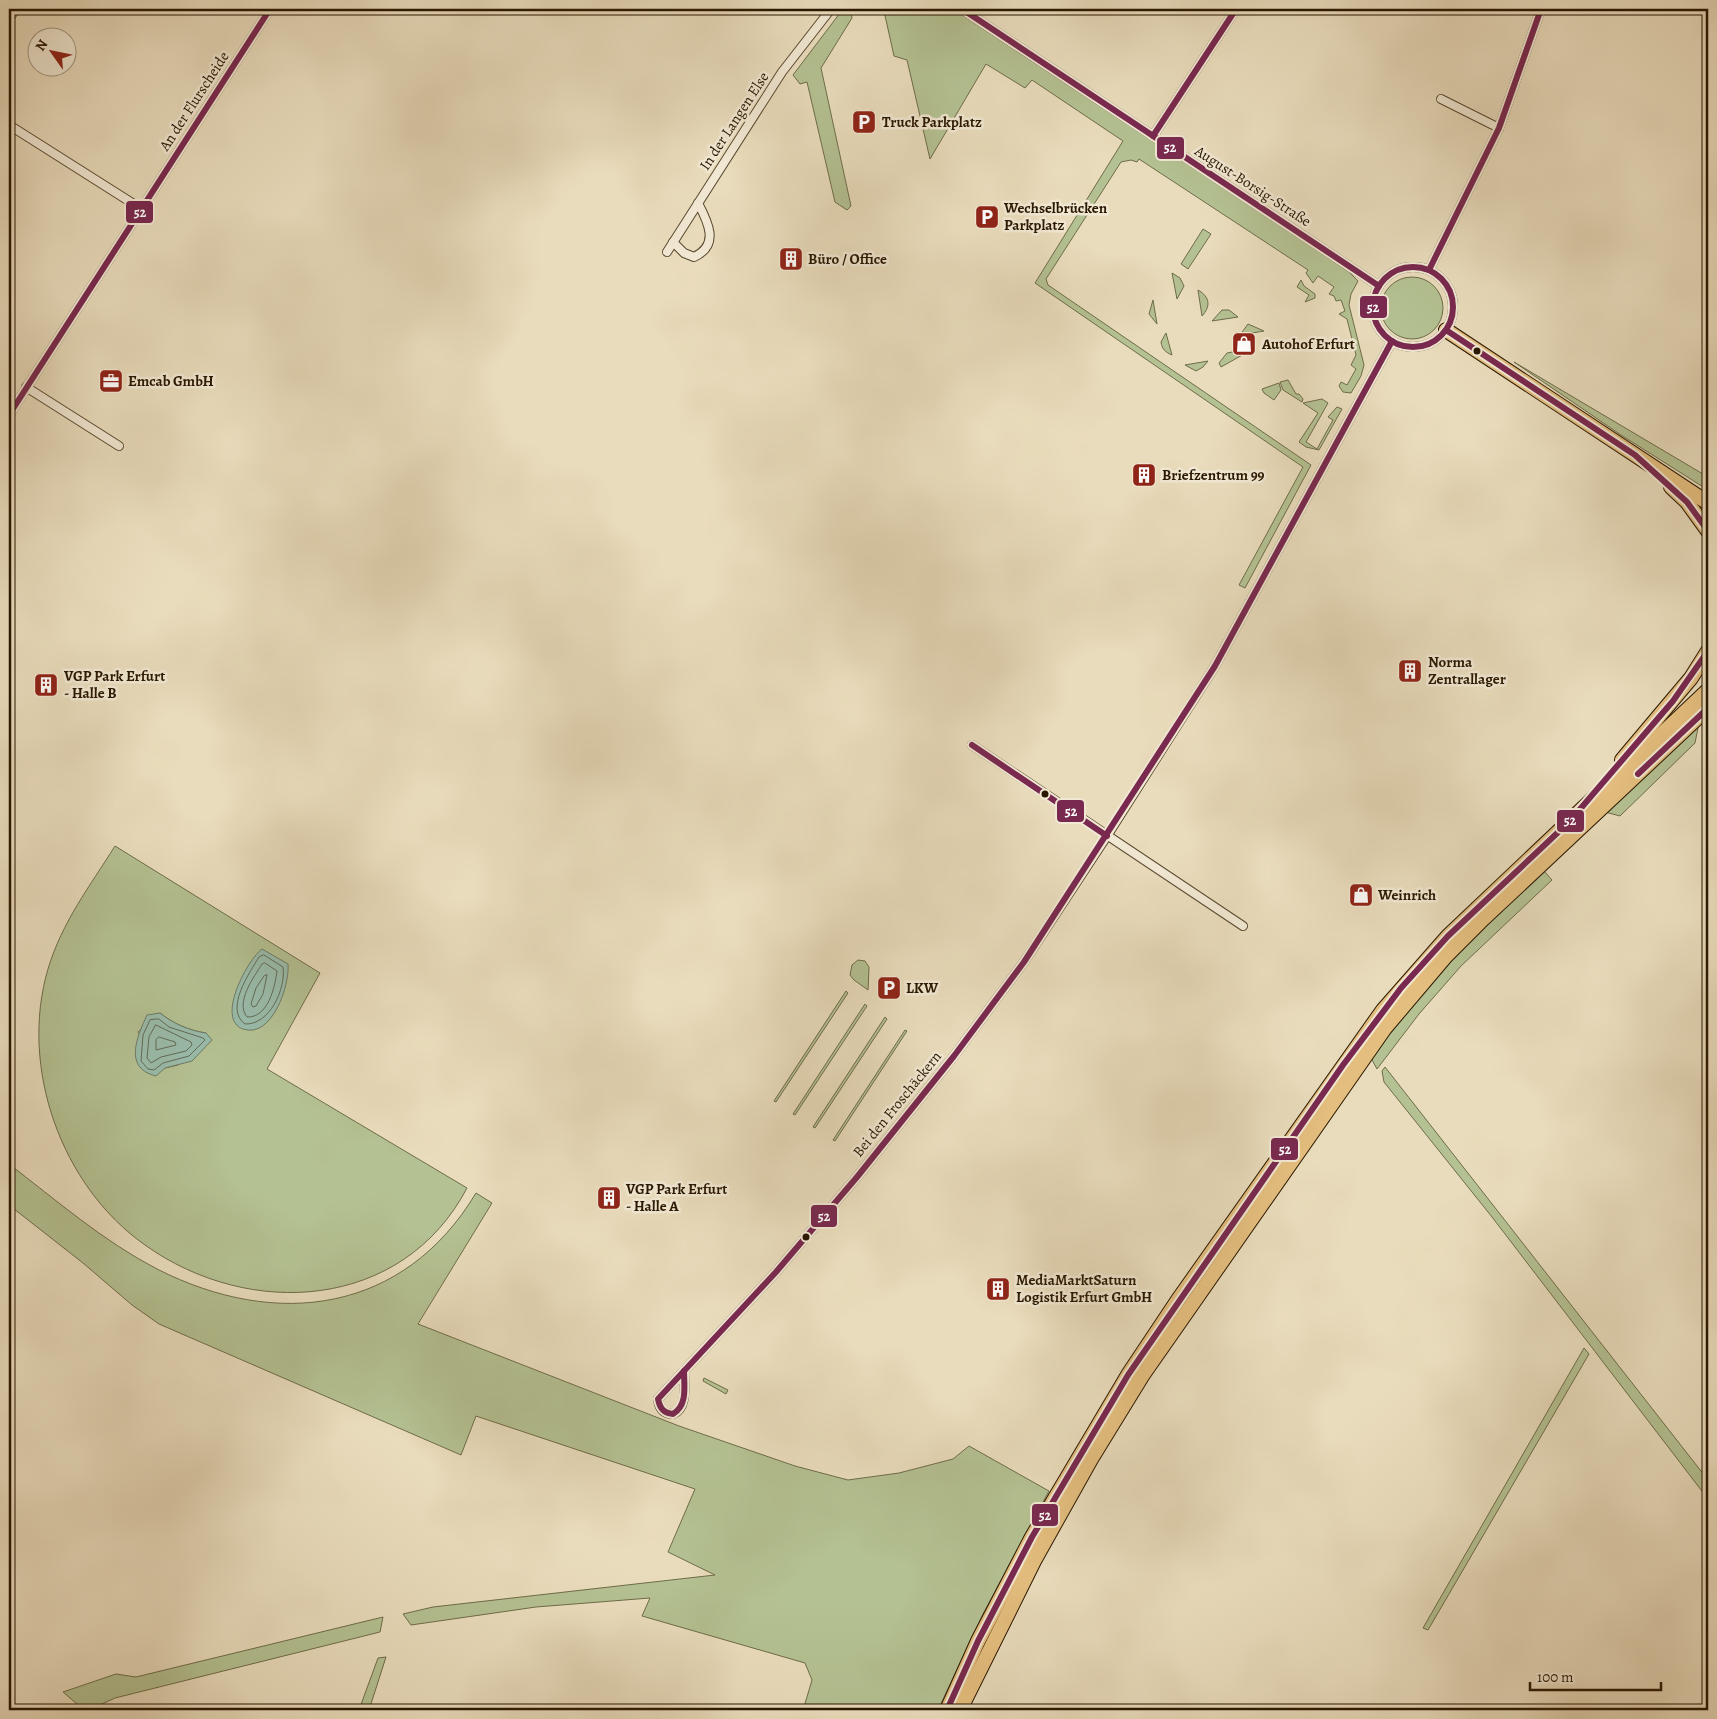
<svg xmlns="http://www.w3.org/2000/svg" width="1717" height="1719" viewBox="0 0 1717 1719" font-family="Alegreya,serif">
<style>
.green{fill:#b4c192;stroke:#6e6c49;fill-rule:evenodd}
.water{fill:#99bcab;stroke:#6c7a67}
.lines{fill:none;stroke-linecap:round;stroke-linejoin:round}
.shore{stroke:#616a56;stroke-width:1}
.minor-casing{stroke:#59482f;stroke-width:10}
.trunk-casing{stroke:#291700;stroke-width:16}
.minor{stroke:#f1e8d3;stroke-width:8}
.trunk{stroke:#e4be7e;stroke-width:14}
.bus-1-casing{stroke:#f1e8d3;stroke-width:10}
.bus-1{stroke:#79294f;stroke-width:6}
.bus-dot{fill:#291700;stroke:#f1e8d3;stroke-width:2}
.labels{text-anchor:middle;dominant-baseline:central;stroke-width:5;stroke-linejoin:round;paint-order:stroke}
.street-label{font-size:15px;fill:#291700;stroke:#f1e8d3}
.poi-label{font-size:15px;font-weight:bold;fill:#291700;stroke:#f1e8d3;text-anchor:start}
.line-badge{stroke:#f1e8d3;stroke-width:2}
.badge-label{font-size:14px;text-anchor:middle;font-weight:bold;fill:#fff}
</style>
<rect width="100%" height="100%" fill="#e9dcbc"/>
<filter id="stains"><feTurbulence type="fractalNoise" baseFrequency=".004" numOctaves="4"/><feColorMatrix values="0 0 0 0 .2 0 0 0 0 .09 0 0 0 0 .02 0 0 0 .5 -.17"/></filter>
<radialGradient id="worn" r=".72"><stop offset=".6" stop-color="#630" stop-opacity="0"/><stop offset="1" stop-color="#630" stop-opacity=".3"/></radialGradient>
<g class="green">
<polygon points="9,9 21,9 9,28"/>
<polygon points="843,9 851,10 852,18 821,68 851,206 847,210 835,202 807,82 800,84 793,75"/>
<polygon points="881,9 953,9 1298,237 1349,272 1358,281 1351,294 1349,305 1364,365 1361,376 1351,393 1343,392 1339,386 1341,382 1347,385 1356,369 1351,365 1356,355 1347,319 1339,314 1345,311 1341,300 1336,301 1334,296 1329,294 1334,287 1318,276 1313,283 1306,273 1308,270 1139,159 1137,162 1131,160 1121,162 1046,279 1048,285 1311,465 1245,588 1239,585 1303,467 1035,283 1123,141 1032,80 1025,88 986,64 930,159 907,60 894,56 884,11"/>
<polygon points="1203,229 1211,234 1188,269 1181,264"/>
<polygon points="1172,273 1180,278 1184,286 1177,299"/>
<circle cx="1412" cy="308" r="31"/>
<polygon points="1301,280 1304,286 1315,294 1315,298 1305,302 1309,295 1297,287"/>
<path d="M1198 290C1210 297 1211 306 1202 316Z"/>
<polygon points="1153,300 1157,324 1149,314"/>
<polygon points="1222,310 1229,310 1238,317 1212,321"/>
<polygon points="1248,324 1264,331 1240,335"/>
<path d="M1166 333 1172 355C1165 352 1162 349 1161 342Z"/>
<polygon points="1253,348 1253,349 1221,367 1219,363 1227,353"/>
<polygon points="1208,361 1203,367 1196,371 1185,365"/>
<polygon points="1514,362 1708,477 1708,490 1621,435"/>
<polygon points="1288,380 1296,394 1299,394 1303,399 1302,402 1283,390 1280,382"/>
<polygon points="1279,383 1281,390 1274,400 1264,393 1262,389"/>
<polygon points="1322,399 1328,403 1306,442 1317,449 1333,420 1328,417 1337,407 1342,409 1319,450 1306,447 1299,442 1318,413 1303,403"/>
<polygon points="1699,723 1695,743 1620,816 1605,812"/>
<path d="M115 846 320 973 267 1069 467 1188C403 1310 250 1320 145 1245 61 1186 19 1067 48 969 62 922 90 886 115 846ZM160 1013C172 1023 190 1031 206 1033L178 1065 165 1068 138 1032Z"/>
<path d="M1544 871 1552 880 1461 966 1419 1014 1377 1069 1371 1058C1419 987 1482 929 1544 871Z"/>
<polygon points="858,960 865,961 869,967 868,990 854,980 850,975 852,965"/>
<polygon points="846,991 848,993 776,1102 774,1101"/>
<polygon points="865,1004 867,1006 795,1115 793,1114"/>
<polygon points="885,1017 887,1019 815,1128 813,1127"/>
<polygon points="905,1030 907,1031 835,1141 833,1140"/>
<polygon points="1385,1067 1708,1480 1708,1499 1492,1217 1384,1082 1382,1071"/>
<path d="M9 1164C56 1200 103 1241 157 1269 277 1330 404 1313 476 1193L492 1203 418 1324 679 1426 795 1466 848 1480 899 1473 953 1459 969 1446 1049 1491 983 1614 938 1710H814L804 1707 812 1680 805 1663 642 1616 650 1598 536 1607 411 1625 403 1614 433 1607 715 1575 668 1552 695 1489 476 1416 461 1455 159 1324 132 1305 83 1263 9 1205Z"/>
<polygon points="1584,1348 1589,1354 1428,1630 1423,1628"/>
<polygon points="704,1378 728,1390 726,1394 703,1381"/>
<polygon points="383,1617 380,1632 115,1698 89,1710 84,1710 63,1692 116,1674 136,1677"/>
<polygon points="386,1657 369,1710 359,1710 378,1658"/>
</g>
<g class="water">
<path d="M262 949 288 964C290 985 272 1039 243 1029 215 1019 248 959 262 949Z"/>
<path d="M160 1013C172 1023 190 1031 206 1033L212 1040 192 1061 165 1068 156 1076C123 1068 137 1037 147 1015Z"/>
</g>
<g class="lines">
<g class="shore">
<path d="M264 955 283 967C286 990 269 1025 245 1024 224 1009 250 972 259 957Z"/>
<path d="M265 963 277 971C275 987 268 1018 247 1017 235 1002 254 977 262 964Z"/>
<polygon points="267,975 263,994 256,1006 253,1007 251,1004 256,988 264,976"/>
<polygon points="159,1019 169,1027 203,1038 205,1040 189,1056 163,1063 154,1070 148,1069 141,1061 143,1035 150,1020"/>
<polygon points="156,1025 191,1042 192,1045 186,1051 161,1057 151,1063 147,1058 149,1037"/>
<polygon points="159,1037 175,1042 176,1045 156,1050 156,1040"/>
</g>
<defs>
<g id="minor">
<polyline points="962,9 1379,286"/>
<polyline points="1441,99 1499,128"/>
<polyline points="9,125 140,208"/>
<polyline points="1153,136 1236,9"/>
<path d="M673 242 684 253 694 257C720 245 708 222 698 203"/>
<polyline points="667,252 782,72 831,9"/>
<circle cx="1413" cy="307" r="40"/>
<polyline points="1429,270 1499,128 1541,9"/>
<polyline points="26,387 119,446"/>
<polyline points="9,415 270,9"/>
<polyline points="972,745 1243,926"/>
<path d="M684 1371C684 1384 688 1409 673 1414 663 1414 659 1408 658 1399L776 1272 857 1177 954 1056 1024 962 1107 836 1215 666 1392 341"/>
</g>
<g id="trunk">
<polyline points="1446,330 1708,503"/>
<polyline points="1671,487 1687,502 1708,531"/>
<polyline points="1622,760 1691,678 1708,651"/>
<polyline points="947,1710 978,1641 1032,1537 1128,1375 1180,1297 1383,1010 1448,936 1708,690"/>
<polyline points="960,1710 1035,1559 1091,1459 1142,1376 1385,1028 1446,956 1480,922 1708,708"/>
</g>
</defs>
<use href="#minor" class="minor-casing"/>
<use href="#trunk" class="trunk-casing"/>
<use href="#minor" class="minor"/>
<use href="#trunk" class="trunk"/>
<defs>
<g id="bus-1">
<polyline points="962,9 1379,286"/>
<polyline points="1153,136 1236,9"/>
<circle cx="1413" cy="307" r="40"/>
<polyline points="1429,270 1499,128 1541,9"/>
<polyline points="1446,330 1635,455 1687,502 1708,531"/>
<polyline points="9,415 270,9"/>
<polyline points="972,745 1107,836"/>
<polyline points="1638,774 1708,708"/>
<path d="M684 1371C684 1386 688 1405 673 1414 663 1413 660 1408 658 1399Z"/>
<polyline points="684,1371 776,1272 857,1177 954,1056 1024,962 1215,666 1392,341"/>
<polyline points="947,1710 978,1641 1032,1537 1128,1375 1343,1065 1401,988 1448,936 1569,822 1673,701 1708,651"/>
</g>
</defs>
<use href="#bus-1" class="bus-1-casing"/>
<use href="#bus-1" class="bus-1"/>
</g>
<defs>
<symbol id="parking-square" viewBox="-11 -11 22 22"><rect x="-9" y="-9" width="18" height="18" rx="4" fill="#8f2418" stroke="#f1e8d3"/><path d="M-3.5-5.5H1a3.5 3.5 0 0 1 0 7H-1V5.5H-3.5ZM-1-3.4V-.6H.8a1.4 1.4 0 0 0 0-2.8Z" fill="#fff"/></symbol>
<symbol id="building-square" viewBox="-11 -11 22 22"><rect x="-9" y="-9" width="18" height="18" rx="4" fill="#8f2418" stroke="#f1e8d3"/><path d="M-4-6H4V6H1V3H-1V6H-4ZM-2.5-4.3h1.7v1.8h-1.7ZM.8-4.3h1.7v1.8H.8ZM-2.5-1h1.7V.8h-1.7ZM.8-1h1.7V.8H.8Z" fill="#fff"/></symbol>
<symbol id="shop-square" viewBox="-11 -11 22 22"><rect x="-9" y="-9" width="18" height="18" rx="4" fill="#8f2418" stroke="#f1e8d3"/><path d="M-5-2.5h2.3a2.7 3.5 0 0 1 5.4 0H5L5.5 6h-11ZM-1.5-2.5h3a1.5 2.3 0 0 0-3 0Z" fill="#fff"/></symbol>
<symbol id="office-square" viewBox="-11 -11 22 22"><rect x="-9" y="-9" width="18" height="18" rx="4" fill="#8f2418" stroke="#f1e8d3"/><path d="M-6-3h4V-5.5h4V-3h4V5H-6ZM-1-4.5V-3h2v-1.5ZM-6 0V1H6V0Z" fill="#fff"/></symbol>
</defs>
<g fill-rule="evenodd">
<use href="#parking-square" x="850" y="108" width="28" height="28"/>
<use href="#parking-square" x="973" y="203" width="28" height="28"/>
<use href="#building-square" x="777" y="245" width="28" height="28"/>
<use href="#shop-square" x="1230" y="330" width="28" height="28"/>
<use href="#office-square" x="97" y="367" width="28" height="28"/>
<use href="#building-square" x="1130" y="461" width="28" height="28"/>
<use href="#building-square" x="1396" y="657" width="28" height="28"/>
<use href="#building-square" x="32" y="671" width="28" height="28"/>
<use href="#shop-square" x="1347" y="881" width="28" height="28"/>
<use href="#parking-square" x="875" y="974" width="28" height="28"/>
<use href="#building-square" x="595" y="1184" width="28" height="28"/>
<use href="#building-square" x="984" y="1275" width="28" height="28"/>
</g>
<g class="bus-dot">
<circle cx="1477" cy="351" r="4.5"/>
<circle cx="1045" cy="794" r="4.5"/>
<circle cx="806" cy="1237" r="4.5"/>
</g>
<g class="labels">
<g class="street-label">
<text transform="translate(194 101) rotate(-57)">An der Flurscheide</text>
<text transform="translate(734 121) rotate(-57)">In der Langen Else</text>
<text transform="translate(1253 186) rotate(33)">August-Borsig-Straße</text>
<text transform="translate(897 1104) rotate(-51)">Bei den Froschäckern</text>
</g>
<g class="poi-label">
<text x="882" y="122">Truck Parkplatz</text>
<text x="1004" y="208">Wechselbrücken<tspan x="1004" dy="17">Parkplatz</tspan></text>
<text x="808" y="259">Büro / Office</text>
<text x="1262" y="344">Autohof Erfurt</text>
<text x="128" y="381">Emcab GmbH</text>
<text x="1162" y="475">Briefzentrum 99</text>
<text x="1428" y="662">Norma<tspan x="1428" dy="17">Zentrallager</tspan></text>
<text x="64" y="676">VGP Park Erfurt<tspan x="64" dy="17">- Halle B</tspan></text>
<text x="1378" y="895">Weinrich</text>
<text x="906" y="988">LKW</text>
<text x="626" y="1189">VGP Park Erfurt<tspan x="626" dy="17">- Halle A</tspan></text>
<text x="1016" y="1280">MediaMarktSaturn<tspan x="1016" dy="17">Logistik Erfurt GmbH</tspan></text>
</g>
</g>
<g class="line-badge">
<rect x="1156" y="136" width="29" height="24" rx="5" fill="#79294f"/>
<rect x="125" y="200" width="29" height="24" rx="5" fill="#79294f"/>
<rect x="1359" y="295" width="29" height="24" rx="5" fill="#79294f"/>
<rect x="1056" y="799" width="29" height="24" rx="5" fill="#79294f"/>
<rect x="1556" y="809" width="29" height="24" rx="5" fill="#79294f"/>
<rect x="1270" y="1137" width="29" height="24" rx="5" fill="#79294f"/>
<rect x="810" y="1204" width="28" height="24" rx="5" fill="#79294f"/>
<rect x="1031" y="1503" width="28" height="24" rx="5" fill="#79294f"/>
</g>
<g class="badge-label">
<text x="1170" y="152">52</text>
<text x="140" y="217">52</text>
<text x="1373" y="312">52</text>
<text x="1071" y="816">52</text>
<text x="1570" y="825">52</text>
<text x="1285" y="1154">52</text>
<text x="824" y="1221">52</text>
<text x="1045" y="1520">52</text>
</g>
<rect width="1717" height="1719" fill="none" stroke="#e9dcbc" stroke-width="30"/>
<rect x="10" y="10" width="1697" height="1699" fill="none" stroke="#291700" stroke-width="2.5"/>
<rect x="15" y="15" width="1687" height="1689" fill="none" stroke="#291700"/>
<g transform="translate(52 52) rotate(303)"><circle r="24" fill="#f1e8d3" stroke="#a1947f"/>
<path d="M0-4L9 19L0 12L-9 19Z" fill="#8f2418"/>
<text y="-8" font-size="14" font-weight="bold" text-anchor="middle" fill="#291700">N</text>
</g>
<path d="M1530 1682v8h131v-8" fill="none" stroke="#291700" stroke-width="2.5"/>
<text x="1537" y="1682" font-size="15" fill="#291700" stroke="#f1e8d3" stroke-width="4" paint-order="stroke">100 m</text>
<rect width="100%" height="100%" filter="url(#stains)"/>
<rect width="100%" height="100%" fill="url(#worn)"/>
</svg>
